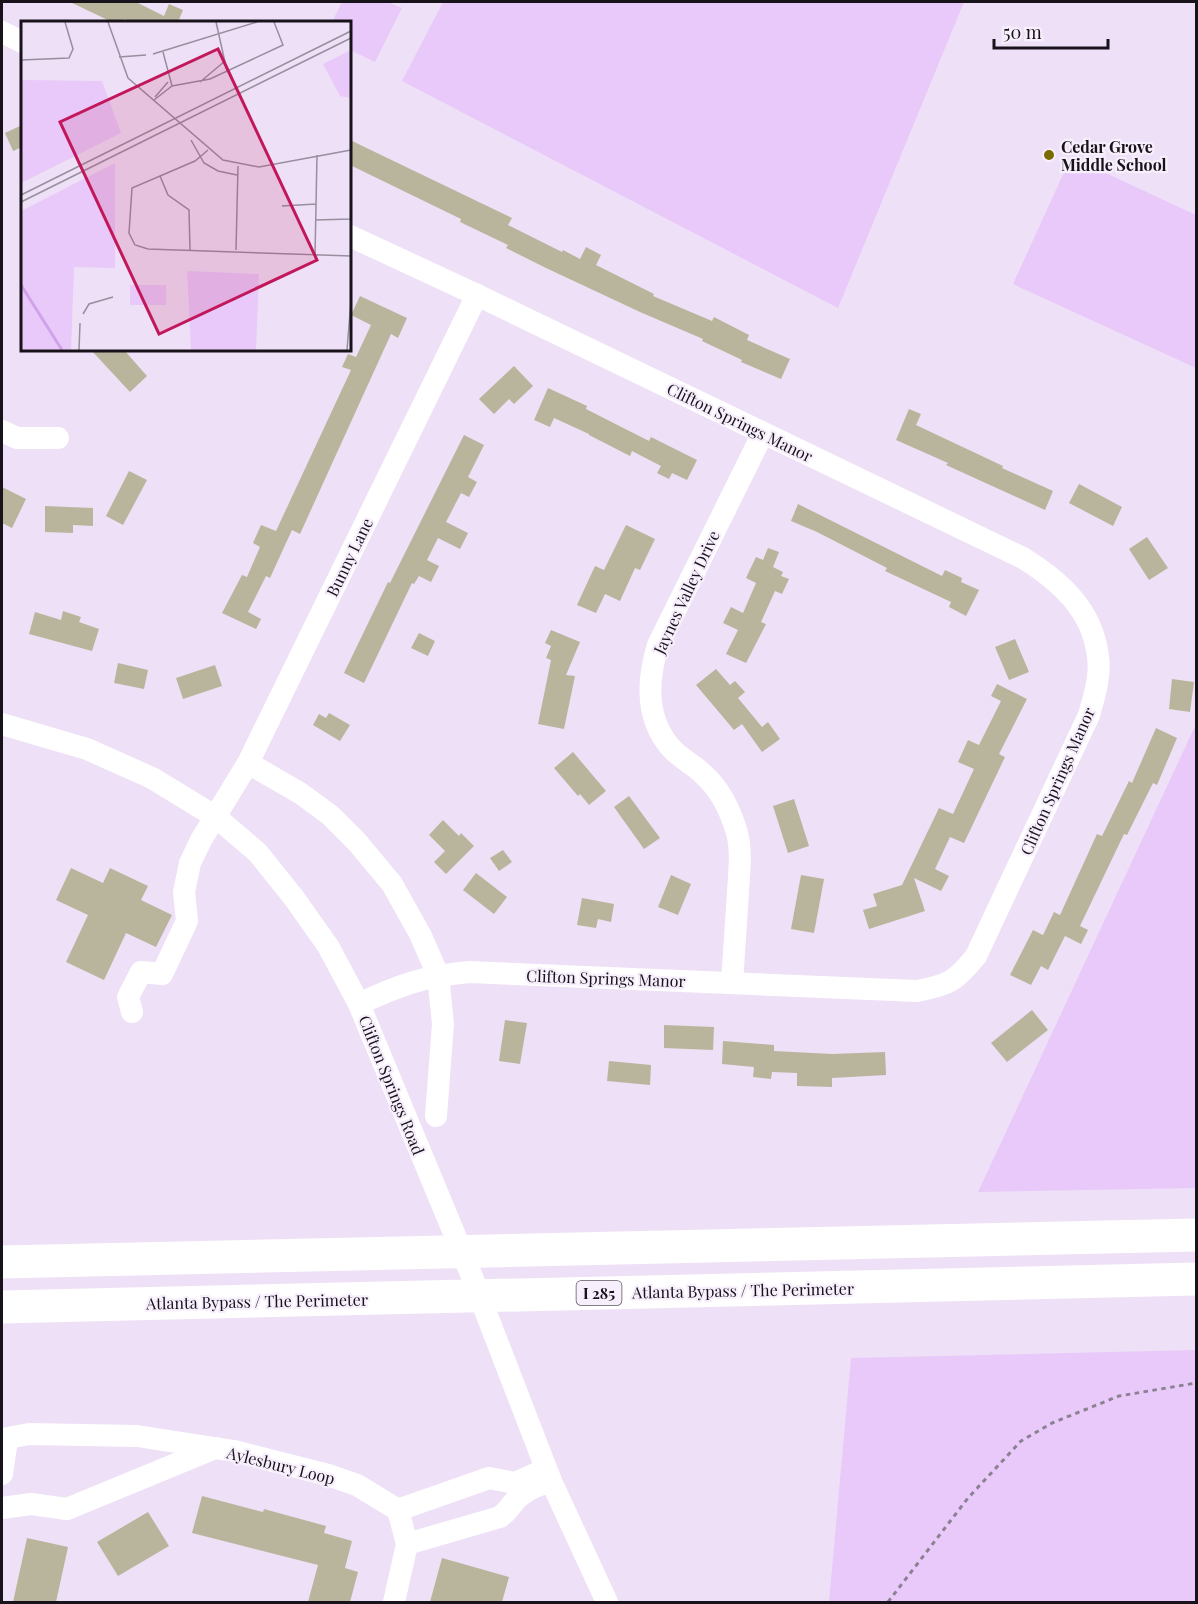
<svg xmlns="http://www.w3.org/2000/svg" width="1198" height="1604" viewBox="0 0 1198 1604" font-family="'Playfair Display',serif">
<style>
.green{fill:#e8c9f9}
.building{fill:#b9b59d}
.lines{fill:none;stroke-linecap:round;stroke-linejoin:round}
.path{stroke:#8b8191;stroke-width:3;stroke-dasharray:4.5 4.5;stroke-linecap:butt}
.minor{stroke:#fff;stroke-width:22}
.highway{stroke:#fff;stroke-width:33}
.poi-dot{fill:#796a02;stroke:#f8effd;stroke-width:2}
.labels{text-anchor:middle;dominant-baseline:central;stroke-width:4.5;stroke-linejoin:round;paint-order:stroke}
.shield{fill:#f8effd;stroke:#5b555f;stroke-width:1.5}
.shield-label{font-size:15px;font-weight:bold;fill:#18131b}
.poi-label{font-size:16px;font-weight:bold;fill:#18131b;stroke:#f8effd;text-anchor:start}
.street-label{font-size:16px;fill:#18131b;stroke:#f8effd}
.inset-river{fill:none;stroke:#d1a2eb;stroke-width:3}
.inset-road{fill:none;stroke:#988e9e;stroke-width:1.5}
.view{fill:#c2185b;fill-opacity:0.15;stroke:#c2185b;stroke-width:3}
.inset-edge{fill:none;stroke:#18131b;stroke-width:3}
</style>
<rect width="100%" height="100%" fill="#eee0f6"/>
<g class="green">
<polygon points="342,2 388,2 402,8 375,62 350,50 350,22 332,22"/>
<polygon points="443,2 964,2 838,308 402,81"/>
<polygon points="1071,157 1196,215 1196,368 1013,284"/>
<polygon points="1196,724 1196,1188 978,1192"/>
<polygon points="1196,1350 1196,1602 829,1602 851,1358"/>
</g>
<g class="building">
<polygon points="70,2 136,2 164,16 169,4 183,10 178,22 133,22 124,19 122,22 112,22"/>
<polygon points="22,125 22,147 13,151 5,133"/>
<polygon points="350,140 512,218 508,225 562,252 563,250 580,259 586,247 601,255 596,265 654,294 653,296 712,321 714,317 749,335 747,340 790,359 781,379 741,362 742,360 702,341 703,339 640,312 546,268 506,248 508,245 460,222 461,219 350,165"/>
<polygon points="360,296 407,318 398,338 391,334 300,534 292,530 270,578 266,576 248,612 261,619 256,629 222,613 242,575 247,577 260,547 253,543 261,525 276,531 351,370 342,367 348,354 356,357 371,325 351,315"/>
<polygon points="91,350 124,350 147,376 130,392"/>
<polygon points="514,366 533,386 514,404 509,399 494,414 479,399"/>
<polygon points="548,388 587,406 586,409 649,441 651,437 697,460 687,480 672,473 669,479 657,473 661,466 632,451 630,456 589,435 589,434 554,418 550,427 534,420"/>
<polygon points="909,409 921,414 916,425 1003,466 1002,468 1053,491 1045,510 946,465 948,463 896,440"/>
<polygon points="464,435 484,445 468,477 477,482 469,497 461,493 446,522 468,533 460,549 438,538 427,560 439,566 431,582 419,576 414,584 412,583 364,683 344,673 388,582 390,583"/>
<polygon points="129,471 147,480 123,525 106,516"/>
<polygon points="1079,484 1122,507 1113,526 1069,503"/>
<polygon points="2,487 26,499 12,528 2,523"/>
<polygon points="798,504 942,576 945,570 962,578 961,582 979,590 966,616 949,607 951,602 885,571 887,568 817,532 791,521"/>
<polygon points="45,506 93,508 93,526 73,525 73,533 45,532"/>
<polygon points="626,525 655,539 640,570 635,568 620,601 605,594 596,613 577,605 595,566 604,570"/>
<polygon points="1147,537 1168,568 1149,580 1129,549"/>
<polygon points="768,548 779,552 773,567 783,572 781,576 789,579 782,594 775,591 761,622 766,624 746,663 726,654 738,630 723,623 731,607 743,613 756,583 746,578 756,557 763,560"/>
<polygon points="63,611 81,617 79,622 99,629 92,651 29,634 35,612 61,620"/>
<polygon points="551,630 580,642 566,675 575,676 564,729 538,724 551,660 546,658 551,646 545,643"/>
<polygon points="419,633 435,641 428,656 411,648"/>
<polygon points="1015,639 1029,672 1009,680 995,647"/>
<polygon points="118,663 148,670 144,689 114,683"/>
<polygon points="215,665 222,686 183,699 176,678"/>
<polygon points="716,669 730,685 735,681 745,692 738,698 762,727 768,722 780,739 762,752 742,724 734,730 696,685"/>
<polygon points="1172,679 1194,682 1190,712 1169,709"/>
<polygon points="997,684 1027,699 999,754 1005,757 964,843 950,837 935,869 949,876 941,891 914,878 925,911 869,929 863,910 877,906 873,894 902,885 939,808 953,814 974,769 958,762 968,740 979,745 1001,701 991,696"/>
<polygon points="329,713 350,725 340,741 313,725 319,714 326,718"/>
<polygon points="1156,728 1177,738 1157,785 1153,783 1127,835 1124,834 1080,926 1088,930 1081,944 1065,936 1048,970 1041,966 1031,985 1010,975 1033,930 1043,935 1054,912 1060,915 1097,834 1102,836 1129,781 1132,783"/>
<polygon points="573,752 606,791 589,805 580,794 578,796 554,768"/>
<polygon points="629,796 660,838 644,849 614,807"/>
<polygon points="794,799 809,846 788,853 773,806"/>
<polygon points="443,820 459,836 461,833 474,846 446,874 434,862 445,851 429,835"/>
<polygon points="503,850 512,862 499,871 490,858"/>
<polygon points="71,868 103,883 110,868 148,886 141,900 172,915 156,947 126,933 104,980 66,962 88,915 56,900"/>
<polygon points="476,873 507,897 494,914 463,890"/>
<polygon points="671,875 691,884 678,915 658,907"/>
<polygon points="801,875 824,879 814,933 791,929"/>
<polygon points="582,898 614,904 611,922 598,919 596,928 577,925"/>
<polygon points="1032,1010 1048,1030 1007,1062 991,1043"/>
<polygon points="505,1020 527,1023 520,1064 499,1061"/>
<polygon points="664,1025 714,1027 713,1050 664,1048"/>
<polygon points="723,1041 774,1045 774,1051 832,1054 885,1052 886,1075 832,1078 832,1087 797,1086 797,1073 772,1072 771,1079 753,1077 754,1067 722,1064"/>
<polygon points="609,1061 651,1065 650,1085 607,1081"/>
<polygon points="202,1496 263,1512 264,1509 326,1526 324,1533 352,1541 345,1568 358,1572 350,1602 308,1602 318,1565 192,1533"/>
<polygon points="148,1512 169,1546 118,1576 97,1542"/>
<polygon points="27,1538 68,1547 56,1602 13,1602"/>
<polygon points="442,1558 509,1577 502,1602 430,1602"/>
</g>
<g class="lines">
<polyline class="path" points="888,1602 968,1498 1021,1441 1052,1423 1119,1396 1196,1383"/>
<g class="minor">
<polyline points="2,32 22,42"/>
<path d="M350 236 477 295 1023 558C1060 581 1093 610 1098 657 1101 676 1094 697 1089 715L976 956C956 981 949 985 917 991L469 972C425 976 399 985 359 1004"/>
<polyline points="2,431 17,438 58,438"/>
<polyline points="2,724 87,749 152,778 216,817 258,853 294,898 328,946 359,1004 471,1274 551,1481 607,1602"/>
<polyline points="248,763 300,793 330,815 357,842 392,884 420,934 438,975 443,1024 436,1116"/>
<path d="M732 983C734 953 736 922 738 892 739 873 742 851 737 833 731 812 720 789 703 774 694 765 680 758 671 748 645 718 647 681 658 645L763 433"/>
<polyline points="132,1012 128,997 141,972 162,974 187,921 184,892 190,863 201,840 248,763 477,295"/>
<polyline points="2,1439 29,1434 137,1436 234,1451 328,1475 357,1485 398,1510 489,1478 515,1483 546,1469"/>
<polyline points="2,1474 7,1440"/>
<polyline points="2,1508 31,1504 67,1509 215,1448"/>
<path d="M407 1544 500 1517C507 1512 509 1508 514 1502 522 1492 533 1487 545 1483"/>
<polyline points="394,1602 407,1544 398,1510"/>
</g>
<g class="highway">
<polyline points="2,1262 1196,1235"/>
<polyline points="2,1307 1196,1279"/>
</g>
</g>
<circle class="poi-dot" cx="1049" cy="155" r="6"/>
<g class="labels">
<rect class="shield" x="576.5" y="1281" width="45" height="24" rx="4.5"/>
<g class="shield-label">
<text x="599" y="1293">I 285</text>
</g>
<g class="poi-label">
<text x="1061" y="146">Cedar Grove<tspan x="1061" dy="18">Middle School</tspan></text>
</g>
<g class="street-label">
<text transform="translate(740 422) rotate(26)">Clifton Springs Manor</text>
<text transform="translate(349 557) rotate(-64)">Bunny Lane</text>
<text transform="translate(686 592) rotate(-65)">Jaynes Valley Drive</text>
<text transform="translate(1057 781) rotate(-66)">Clifton Springs Manor</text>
<text transform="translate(606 978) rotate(2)">Clifton Springs Manor</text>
<text transform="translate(392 1085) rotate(68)">Clifton Springs Road</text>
<text transform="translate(743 1290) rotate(-1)">Atlanta Bypass / The Perimeter</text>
<text transform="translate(257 1301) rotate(-1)">Atlanta Bypass / The Perimeter</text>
<text transform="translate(281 1465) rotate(14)">Aylesbury Loop</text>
</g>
</g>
<g transform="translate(21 21)">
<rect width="330" height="330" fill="#eee0f6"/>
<path d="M330 29V77L319 75 302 43ZM0 59 81 60 100 112 0 162ZM94 142V247L53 246 50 329H0V190ZM166 250 238 253 235 329H170ZM109 264H145V284H109Z" fill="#e8c9f9"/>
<path class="inset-river" d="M0 264 41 329"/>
<path class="inset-road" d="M87 1 107 57 202 139 238 146 330 129M195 1 206 50M142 31 151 65M132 33 236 1M98 36 125 34M0 39 48 37 52 28 44 1M179 61 204 40M134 76 147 61M133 79 151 65 189 58 262 24 253 1M170 119 183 142 197 150 216 154M187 129 174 140 111 167 108 212 114 224 127 228 330 235M139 155 147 174 168 189 169 229M0 174 330 10M0 181 330 17M261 185 295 183M330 198V174M294 199 330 198M215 229 217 145M294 235 296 134M62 293 68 283 92 276M58 329 59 302M326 329 330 280"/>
<path class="view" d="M197 28 296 239 138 313 39 101Z"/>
<rect width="330" height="330" class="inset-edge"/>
</g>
<rect width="1198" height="1604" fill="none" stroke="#18131b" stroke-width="6"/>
<path d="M994 39v9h114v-9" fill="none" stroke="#18131b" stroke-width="3"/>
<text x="1003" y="39" font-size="18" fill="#18131b" stroke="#f8effd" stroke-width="4.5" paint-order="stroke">50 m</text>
</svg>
